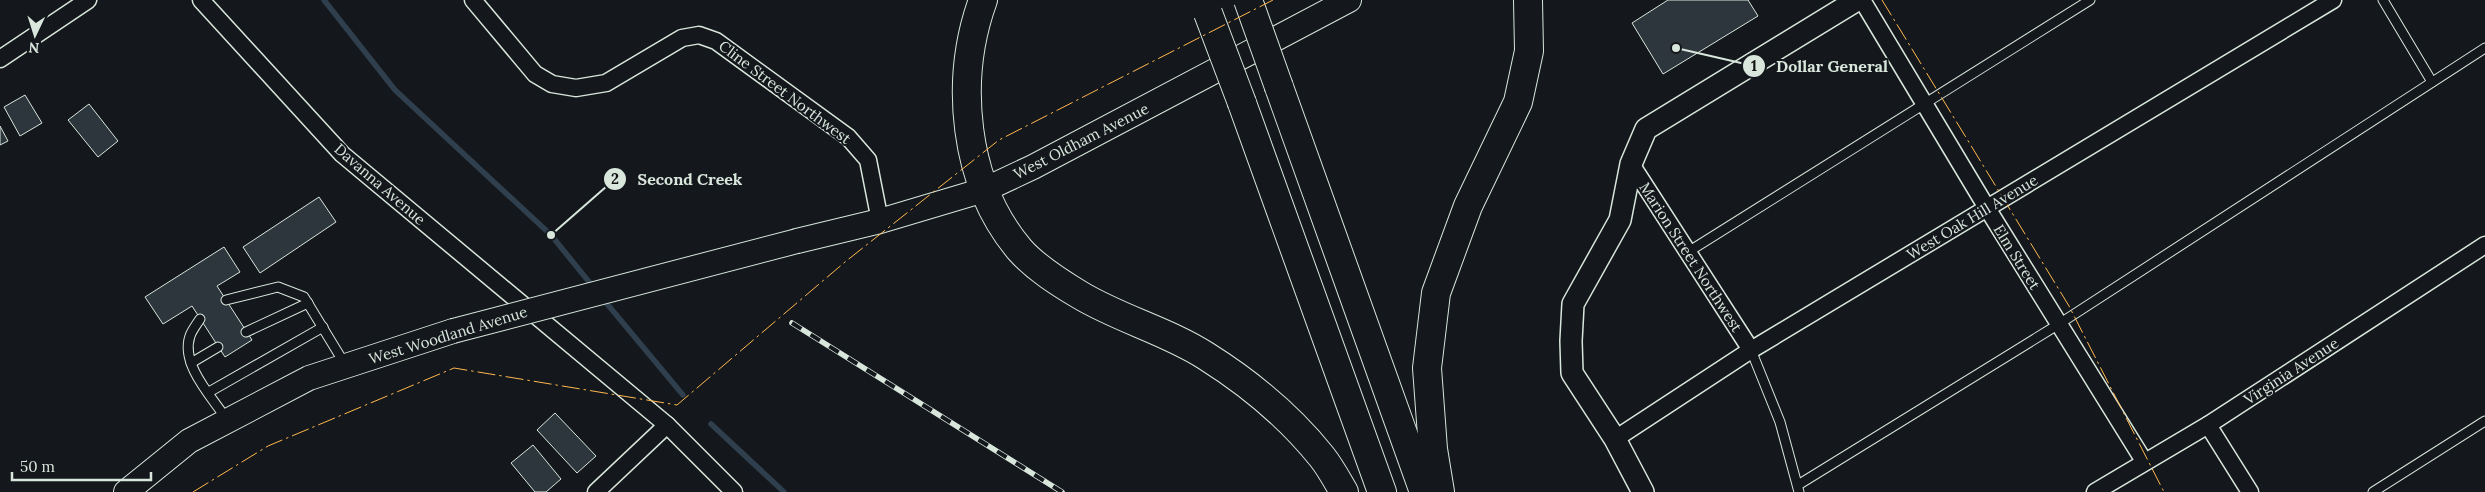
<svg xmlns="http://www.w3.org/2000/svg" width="2485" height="492" viewBox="0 0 2485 492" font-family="Lora,serif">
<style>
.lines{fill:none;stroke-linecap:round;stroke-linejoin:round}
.stream{stroke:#2f3f4d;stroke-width:5.5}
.building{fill:#2c363c;stroke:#d8e6dc}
.service-casing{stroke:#d8e6dc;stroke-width:11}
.minor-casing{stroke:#d8e6dc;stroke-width:19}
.tertiary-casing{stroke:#d8e6dc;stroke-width:24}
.secondary-casing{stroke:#d8e6dc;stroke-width:26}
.motorway-casing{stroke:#d8e6dc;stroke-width:30}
.service{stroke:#14181c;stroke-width:9}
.minor{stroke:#14181c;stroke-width:16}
.tertiary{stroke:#14181c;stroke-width:21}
.secondary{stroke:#14181c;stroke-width:24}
.motorway{stroke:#14181c;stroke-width:28}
.rail-casing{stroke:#d8e6dc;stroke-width:5.5}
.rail{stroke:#14181c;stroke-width:4;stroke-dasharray:11;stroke-linecap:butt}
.secondary-bridge-casing{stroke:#d8e6dc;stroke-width:26;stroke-linecap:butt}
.motorway-bridge-casing{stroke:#d8e6dc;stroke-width:30;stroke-linecap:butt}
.secondary-bridge{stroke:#14181c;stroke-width:24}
.motorway-bridge{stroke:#14181c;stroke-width:28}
.power{stroke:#ffb74d;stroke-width:1;stroke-dasharray:18 4 2.5 4;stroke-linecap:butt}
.labels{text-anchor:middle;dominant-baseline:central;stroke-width:4;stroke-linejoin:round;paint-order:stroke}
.street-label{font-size:15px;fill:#d8e6dc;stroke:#14181c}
.leader{fill:none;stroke:#d8e6dc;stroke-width:2}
.callout-dot{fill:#d8e6dc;stroke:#14181c;stroke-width:2}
.mark-label{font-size:15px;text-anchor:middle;font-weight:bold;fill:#111}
.callout-label{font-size:16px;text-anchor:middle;font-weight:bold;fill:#d8e6dc;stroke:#14181c;stroke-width:4;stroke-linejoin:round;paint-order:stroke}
</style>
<rect width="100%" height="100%" fill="#14181c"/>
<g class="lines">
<g class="stream">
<polyline points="324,0 395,90 551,235 594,288"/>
<polyline points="603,299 683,395"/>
<polyline points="711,424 784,492"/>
</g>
</g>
<g class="building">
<polygon points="1668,0 1748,0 1758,16 1663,74 1632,23"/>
<polygon points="25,95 42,123 20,136 4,107"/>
<polygon points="89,104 118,141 98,157 68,120"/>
<polygon points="0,126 8,141 0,145"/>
<polygon points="319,197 336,222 260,273 243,247"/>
<polygon points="224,247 240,272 217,286 252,340 225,357 192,306 163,324 145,297"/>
<polygon points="555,413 596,456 577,473 537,430"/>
<polygon points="533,445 561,479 546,492 535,492 511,463"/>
</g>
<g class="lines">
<defs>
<g id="service">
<polyline points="2383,0 2432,82"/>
<polyline points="1688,252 2090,0"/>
<polyline points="226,300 278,287 304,297 346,366"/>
<path d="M200 319C197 324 192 330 190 336 180 365 213 398 227 420"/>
<polyline points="246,332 308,303"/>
<polyline points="1751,350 1780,422 1799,492"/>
<polyline points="191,363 218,347"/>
<polyline points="209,392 323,327"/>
<polyline points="1798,485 2059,324 2485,48"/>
<polyline points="2373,492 2485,421"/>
</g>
<g id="minor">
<polyline points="201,0 342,154 667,425 734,492"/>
<polyline points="473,0 535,74 552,84 576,88 606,83 682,38 699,35 716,41 848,137 868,160 880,221"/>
<polyline points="1862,0 1987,208 2144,461"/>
<polyline points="0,59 88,0"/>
<polyline points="1631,164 1751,350"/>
<polyline points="2208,425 2250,492"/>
<polyline points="1615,439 1751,350 2333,0"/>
<polyline points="596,492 667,425"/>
<polyline points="2095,492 2208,425 2485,245"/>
</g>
<polyline id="tertiary" points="1643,492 1615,439 1572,373 1571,341 1573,304 1620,220 1631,164 1646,129 1857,0"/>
<g id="secondary">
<polyline points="797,241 880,221 984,190 1033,167 1349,0"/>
<polyline points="126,492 189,441 309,378 453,331"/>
</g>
<g id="motorway">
<path d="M983 0C954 80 963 183 1020 250 1036 268 1060 283 1080 295 1120 319 1167 331 1206 356 1249 383 1290 417 1322 457 1330 467 1337 480 1344 492"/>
<polyline points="1279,87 1424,492"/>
<polyline points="1242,103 1382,492"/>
<polyline points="1440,492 1433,449 1427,368 1436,293 1468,206 1518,102 1529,51 1528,0"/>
</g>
</defs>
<use href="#service" class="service-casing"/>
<use href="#minor" class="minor-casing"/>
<use href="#tertiary" class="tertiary-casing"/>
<use href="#secondary" class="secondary-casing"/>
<use href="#motorway" class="motorway-casing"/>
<use href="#service" class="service"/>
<use href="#minor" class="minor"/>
<use href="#tertiary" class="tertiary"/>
<use href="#secondary" class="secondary"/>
<use href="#motorway" class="motorway"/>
<defs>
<polyline id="rail" points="792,323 1062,492"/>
</defs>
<use href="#rail" class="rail-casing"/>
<use href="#rail" class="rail"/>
<defs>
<polyline id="secondary-bridge" points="453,331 797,241"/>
<g id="motorway-bridge">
<polyline points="1248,0 1279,87"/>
<polyline points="1208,13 1242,103"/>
</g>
</defs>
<use href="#secondary-bridge" class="secondary-bridge-casing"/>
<use href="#motorway-bridge" class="motorway-bridge-casing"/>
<use href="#secondary-bridge" class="secondary-bridge"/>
<use href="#motorway-bridge" class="motorway-bridge"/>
<g class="power">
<polyline points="1882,0 2069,306 2164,492"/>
<polyline points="193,492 268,446 454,368 677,405 845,262 999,140 1273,0"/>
</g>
</g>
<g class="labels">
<g class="street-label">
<text transform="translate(785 92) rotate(37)">Cline Street Northwest</text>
<text transform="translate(1081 141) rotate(-27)">West Oldham Avenue</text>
<text transform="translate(380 184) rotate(41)">Davanna Avenue</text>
<text transform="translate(1972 217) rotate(-31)">West Oak Hill Avenue</text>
<text transform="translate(1691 257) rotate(57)">Marion Street Northwest</text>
<text transform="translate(2017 257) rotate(58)">Elm Street</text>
<text transform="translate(448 335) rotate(-17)">West Woodland Avenue</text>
<text transform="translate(2291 371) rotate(-33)">Virginia Avenue</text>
</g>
</g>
<path class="leader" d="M1676 48L1754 66M551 235L615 179"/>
<g class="callout-dot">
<circle cx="1676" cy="48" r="5"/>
<circle cx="551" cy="235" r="5"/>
<circle cx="1754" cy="66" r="12"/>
<circle cx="615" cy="179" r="12"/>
</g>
<g class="mark-label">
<text x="1754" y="71">1</text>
<text x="615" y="184">2</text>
</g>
<g class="callout-label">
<text x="1832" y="72">Dollar General</text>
<text x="690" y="185">Second Creek</text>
</g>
<g transform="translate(35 35) rotate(184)" stroke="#14181c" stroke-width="4" paint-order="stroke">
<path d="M0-4L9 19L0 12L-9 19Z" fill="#d8e6dc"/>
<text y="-8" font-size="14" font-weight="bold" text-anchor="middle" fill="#d8e6dc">N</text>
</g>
<path d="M12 472v8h139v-8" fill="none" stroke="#d8e6dc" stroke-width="2.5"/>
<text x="20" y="472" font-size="15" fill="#d8e6dc" stroke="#14181c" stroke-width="4" paint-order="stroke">50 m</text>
</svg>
